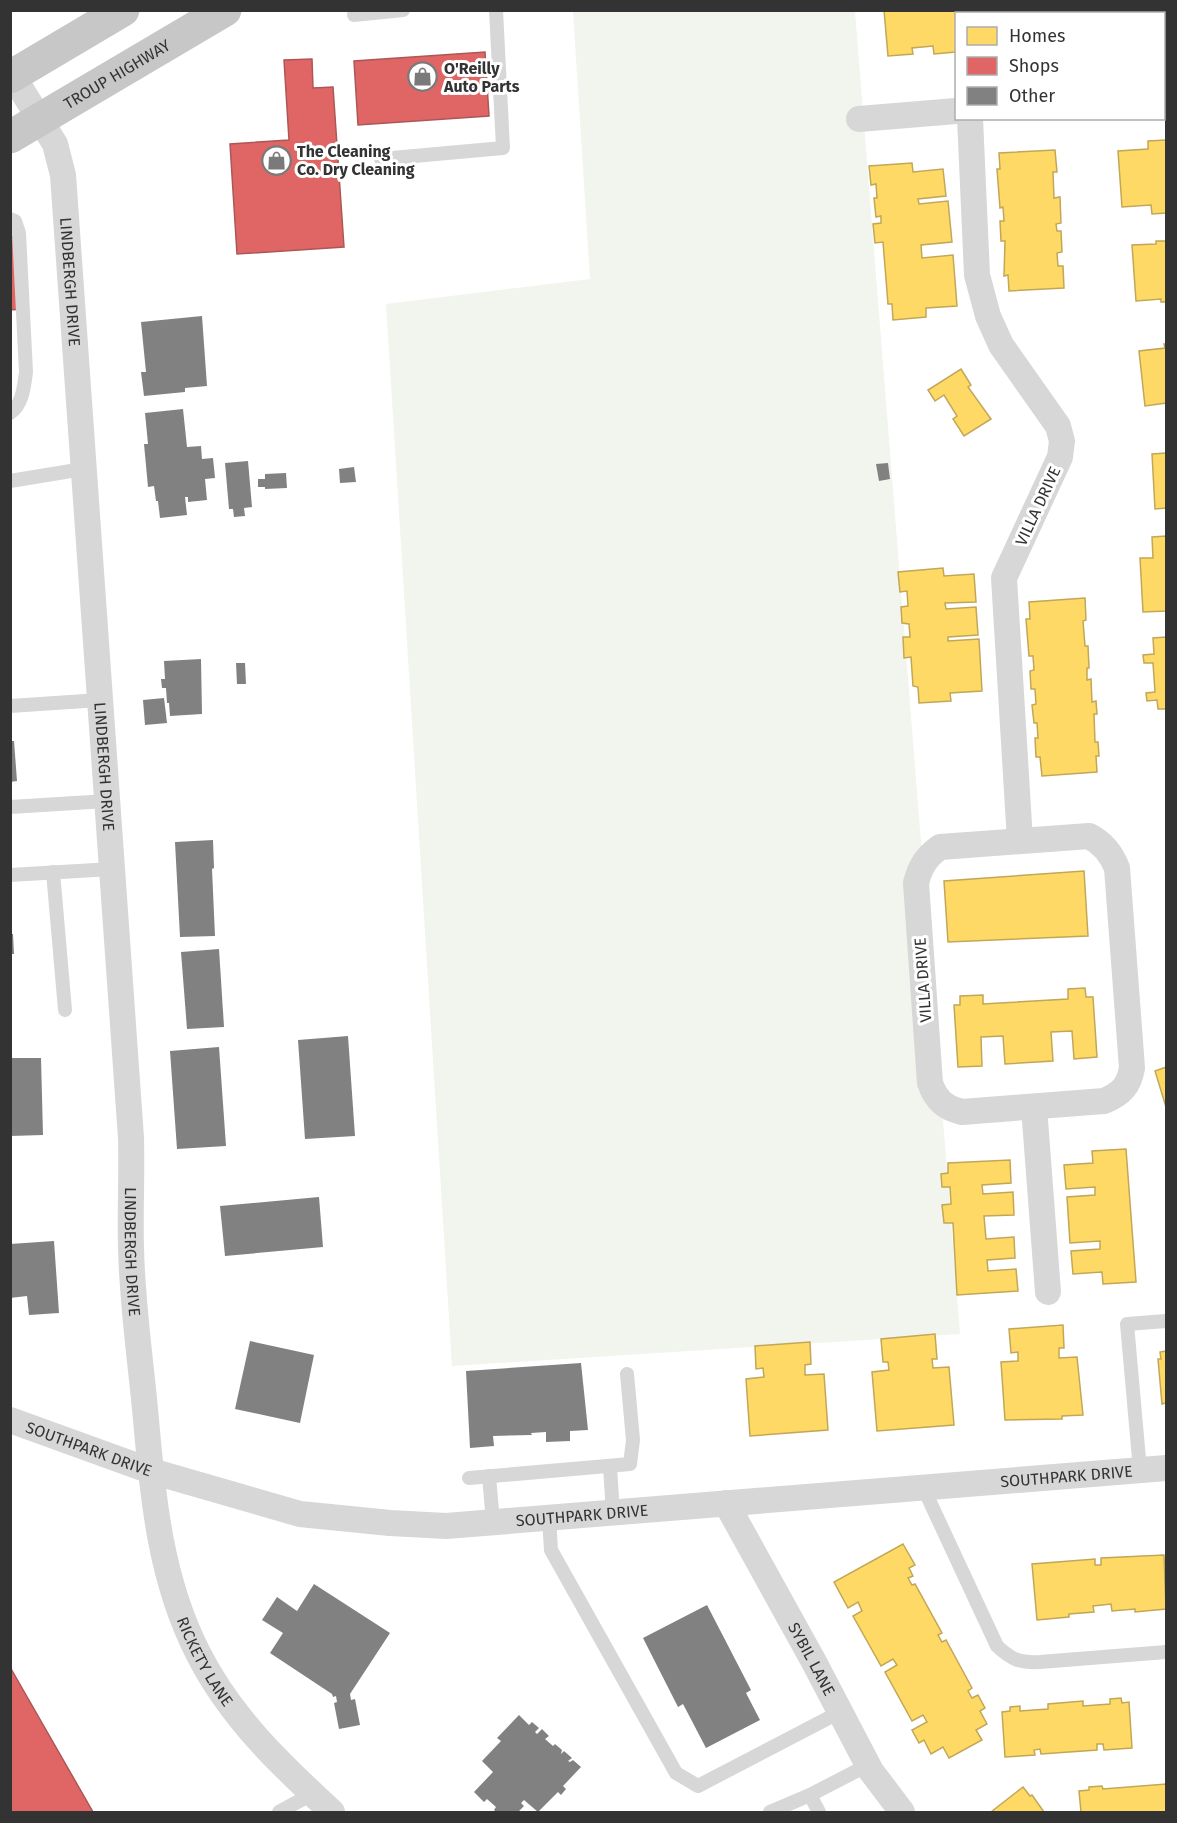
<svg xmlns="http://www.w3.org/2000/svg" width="1177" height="1823" viewBox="0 0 1177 1823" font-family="'Fira Sans',sans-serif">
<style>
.green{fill:#f1f5ed}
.homes{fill:#ffd966;stroke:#c2a757;stroke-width:1.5}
.shops{fill:#e06666;stroke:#ac5757;stroke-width:1.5}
.building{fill:#818181}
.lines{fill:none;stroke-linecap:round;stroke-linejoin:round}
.service{stroke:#d7d7d7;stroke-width:14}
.minor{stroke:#d7d7d7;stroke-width:26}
.trunk{stroke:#c7c7c7;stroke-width:33}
.labels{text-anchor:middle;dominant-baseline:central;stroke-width:6;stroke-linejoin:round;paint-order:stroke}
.poi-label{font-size:16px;font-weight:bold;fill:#333;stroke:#fff;text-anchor:start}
.street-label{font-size:16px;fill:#333;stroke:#fff}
</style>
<rect width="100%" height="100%" fill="#fff"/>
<polygon class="green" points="573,11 855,11 960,1334 452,1366 386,304 590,279"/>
<g class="homes">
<polygon points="884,10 1025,10 1025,14 956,14 956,52 934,54 933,46 912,48 913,54 888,56"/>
<rect x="1082" y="10" width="24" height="4"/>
<polygon points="1119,10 1166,10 1166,35 1164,35 1164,14 1119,14"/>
<polygon points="1166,140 1166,213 1152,214 1151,205 1122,207 1118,151 1148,149 1148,141"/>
<polygon points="1055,150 1057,172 1053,172 1054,198 1060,197 1061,223 1056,224 1057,231 1061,231 1062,252 1057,253 1058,266 1063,266 1064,288 1009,291 1008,275 1004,276 1005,241 1001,241 1000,221 1004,221 1003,207 1000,208 997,169 1000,169 999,153"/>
<polygon points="912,163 913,172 943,169 946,196 918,199 919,204 948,201 952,242 921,245 922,258 953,255 957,306 926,308 926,317 893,320 892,304 888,304 883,242 875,243 873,224 881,223 881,216 876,217 874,198 877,198 876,184 871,185 869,166"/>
<polygon points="1156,241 1166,241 1166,302 1161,302 1161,299 1136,301 1132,245 1156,244"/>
<polygon points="1164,344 1166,344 1166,403 1145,406 1139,351 1165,348"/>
<polygon points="961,369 971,385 968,387 991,419 964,436 953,419 957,416 944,395 935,401 928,390"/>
<polygon points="1166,453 1166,508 1155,509 1152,454"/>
<polygon points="1166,536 1166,611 1143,612 1140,558 1153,558 1152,537"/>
<polygon points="943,568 944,576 974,574 976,602 945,603 946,609 976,607 978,635 948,637 948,641 979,639 982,691 950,693 951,701 919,703 918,687 913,686 911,657 904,658 903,637 910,637 909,624 902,623 901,607 908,606 907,591 900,592 898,572"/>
<polygon points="1085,598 1086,620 1083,621 1085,646 1088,646 1089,668 1087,668 1087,680 1091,679 1092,702 1096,701 1097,714 1094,714 1095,742 1098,742 1099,756 1096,756 1097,772 1042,776 1040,757 1036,757 1035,738 1038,738 1037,723 1034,723 1032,705 1036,704 1035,689 1031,689 1030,671 1034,670 1033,656 1029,656 1026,619 1030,619 1029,602"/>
<polygon points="1166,637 1166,709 1158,709 1157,700 1147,701 1146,693 1155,692 1153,663 1144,663 1143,655 1154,654 1153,638"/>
<polygon points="1084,871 1088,936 948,942 944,881"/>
<polygon points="1085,988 1086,997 1093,997 1097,1057 1074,1059 1072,1031 1051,1032 1053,1061 1005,1064 1003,1036 981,1037 982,1066 958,1067 954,1005 960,1005 960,996 983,995 983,1004 1068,999 1068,989"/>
<polygon points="1166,1067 1166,1107 1155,1071"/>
<polygon points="1126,1149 1136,1282 1103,1284 1102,1272 1073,1274 1071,1251 1100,1249 1100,1241 1070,1243 1067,1197 1095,1195 1095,1187 1066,1189 1064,1165 1093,1163 1092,1151"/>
<polygon points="1010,1160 1011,1183 982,1185 983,1194 1013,1192 1014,1215 984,1216 986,1239 1014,1237 1015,1258 987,1260 988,1271 1016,1269 1018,1291 957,1295 953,1223 944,1223 942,1205 951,1204 950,1187 942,1187 941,1174 948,1173 948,1163"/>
<polygon points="1063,1325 1064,1348 1059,1348 1059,1358 1077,1357 1083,1415 1062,1416 1062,1419 1005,1420 1001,1362 1018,1361 1018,1352 1011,1353 1009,1329"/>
<polygon points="935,1334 937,1359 932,1359 933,1368 949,1367 954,1425 877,1431 872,1372 889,1370 888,1362 883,1362 881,1339"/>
<polygon points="810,1342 811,1364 805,1365 805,1375 824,1374 828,1430 750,1436 746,1379 764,1377 763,1368 756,1369 755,1346"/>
<polygon points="1166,1351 1166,1403 1162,1404 1158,1359 1161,1359 1160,1352"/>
<polygon points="903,1544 915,1565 909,1568 913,1576 908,1578 912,1585 915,1584 942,1633 938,1635 942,1642 946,1640 972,1688 968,1691 972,1698 978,1695 985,1708 980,1711 987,1724 976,1730 982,1740 949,1758 943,1747 931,1754 924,1740 919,1743 912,1730 927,1722 923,1715 912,1721 885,1672 897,1665 893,1659 881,1666 853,1616 862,1611 858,1602 848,1608 834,1582"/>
<polygon points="1164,1555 1166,1609 1135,1612 1135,1609 1112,1611 1111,1604 1093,1606 1094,1612 1069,1614 1069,1617 1037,1620 1032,1564 1095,1559 1095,1565 1101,1565 1101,1558"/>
<polygon points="1121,1698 1122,1703 1129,1702 1132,1748 1104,1750 1103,1744 1097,1744 1097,1750 1041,1754 1040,1749 1034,1750 1035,1755 1005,1757 1002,1712 1010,1711 1010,1707 1020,1706 1020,1711 1048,1709 1048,1704 1083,1701 1083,1706 1110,1704 1110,1699"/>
<polygon points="1166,1784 1166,1812 1081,1812 1079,1791 1089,1790 1089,1787 1102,1786 1103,1789"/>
<polygon points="1023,1787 1030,1796 1032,1795 1044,1812 991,1812"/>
</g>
<g class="shops">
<polygon points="485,52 489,116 358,125 354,61"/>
<polygon points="312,59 313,88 333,87 344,247 237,254 230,144 289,140 284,60"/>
<polygon points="19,236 23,309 10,310 10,237"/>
<polygon points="10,1667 93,1812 10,1812"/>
</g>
<g class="building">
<polygon points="202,316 207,386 185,388 185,392 144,396 141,372 146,372 141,322"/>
<polygon points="183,409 187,447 201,446 202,459 213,458 215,478 205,479 207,500 188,502 188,497 185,497 187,515 160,518 158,501 156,501 154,486 148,487 144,444 148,444 145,413"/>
<polygon points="248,461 252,507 244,508 245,516 234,517 233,509 229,509 225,463"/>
<polygon points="888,463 890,479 879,481 876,464"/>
<polygon points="354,467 356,482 340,483 339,469"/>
<polygon points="286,473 287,488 265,489 265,487 258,487 258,479 265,479 265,474"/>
<polygon points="201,659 202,714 170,716 169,703 167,703 166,688 162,688 161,679 165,679 164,661"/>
<polygon points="236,663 245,663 246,684 237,684"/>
<polygon points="164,698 167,723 145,725 143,700"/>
<polygon points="10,741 14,741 17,781 10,782"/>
<polygon points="213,840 214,868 212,869 215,936 180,937 175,842"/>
<polygon points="10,934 13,934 14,954 10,954"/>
<polygon points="219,949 224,1027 187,1029 181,952"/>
<polygon points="348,1036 355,1136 305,1139 298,1040"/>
<polygon points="219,1047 226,1146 177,1149 170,1051"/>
<polygon points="10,1058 41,1058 43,1135 10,1136"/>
<polygon points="319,1197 323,1247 225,1256 220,1206"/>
<polygon points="54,1241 59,1313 29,1315 27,1296 10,1298 10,1244"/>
<polygon points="250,1341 314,1355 300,1423 235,1409"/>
<polygon points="581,1363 588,1430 570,1431 570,1441 546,1442 546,1432 531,1433 532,1435 493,1436 494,1446 470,1448 466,1371"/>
<polygon points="314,1584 390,1633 350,1694 351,1700 355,1699 360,1725 339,1729 334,1703 337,1702 336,1696 333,1697 332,1694 270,1653 283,1633 262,1620 277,1597 297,1611"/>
<polygon points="707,1605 751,1690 746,1693 760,1720 706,1748 683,1704 678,1707 643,1638"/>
<polygon points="519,1715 529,1725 532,1722 539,1728 535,1732 537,1734 542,1729 549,1736 545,1739 553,1746 555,1744 562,1750 561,1754 564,1751 572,1758 568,1761 570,1762 573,1760 581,1767 563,1786 566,1789 561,1795 558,1792 538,1812 524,1800 521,1803 524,1806 518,1812 496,1812 494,1810 496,1807 487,1799 484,1802 474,1792 493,1772 482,1761 501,1741 497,1738"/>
</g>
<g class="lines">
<g class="service">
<polyline points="354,15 403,10"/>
<polyline points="381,159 503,148 496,10"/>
<path d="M10 219 15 221 19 233 26 372C24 386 23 404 10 413"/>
<polyline points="10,481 83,469"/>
<polyline points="10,706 100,700"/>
<polyline points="10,807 107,801"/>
<polyline points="53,872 65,1010"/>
<polyline points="10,875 112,869"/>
<polyline points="610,1467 613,1513"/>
<polyline points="1140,1470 1127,1324 1166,1321"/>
<polyline points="489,1476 493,1522"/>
<polyline points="469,1478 630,1464 633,1440 627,1374"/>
<path d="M923 1487 997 1646C1012 1660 1020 1663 1040 1662L1166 1652"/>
<polyline points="549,1518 551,1550 676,1773 698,1786 840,1712"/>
<polyline points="279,1812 312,1794"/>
<polyline points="770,1812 810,1795"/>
<polyline points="819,1812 810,1795 868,1765"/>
</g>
<g class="minor">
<polyline points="1051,10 1051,14"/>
<path id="s1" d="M13 76 55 144 63 175 131 1138C132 1174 130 1211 131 1247 132 1305 141 1362 146 1420 153 1500 161 1581 198 1653 230 1717 281 1765 332 1812"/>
<polyline points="1164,94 1166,94"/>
<polyline points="970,118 977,275 988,316 1001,345 1058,426 1062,441 1060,457 1004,578 1020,841"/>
<polyline points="859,119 956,111"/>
<path d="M1089 836C1103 843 1111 853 1117 868L1132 1068C1129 1086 1121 1094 1104 1101L962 1112C945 1108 936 1100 930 1083L916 883C920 867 926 857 940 847Z"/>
<polyline points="1034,1107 1048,1292"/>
<path id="s2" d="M10 1420 151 1471 300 1514 390 1523 446 1526 1166 1468"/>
<path id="s3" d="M726 1503 814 1662 871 1771 902 1812"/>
</g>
<g class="trunk">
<polyline points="10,77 123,10"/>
<path id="s4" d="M10 137 225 10"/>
</g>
</g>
<defs>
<symbol id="shop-ring" viewBox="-11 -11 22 22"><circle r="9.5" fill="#fff" stroke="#7a7a7a" stroke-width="1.5"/><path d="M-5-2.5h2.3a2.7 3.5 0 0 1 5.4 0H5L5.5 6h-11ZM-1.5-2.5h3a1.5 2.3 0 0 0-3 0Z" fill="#7a7a7a"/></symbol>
</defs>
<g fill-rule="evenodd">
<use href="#shop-ring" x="406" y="60" width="33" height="33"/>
<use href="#shop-ring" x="260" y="144" width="33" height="33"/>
</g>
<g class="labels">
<g class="poi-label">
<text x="444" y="68">O'Reilly<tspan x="444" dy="18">Auto Parts</tspan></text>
<text x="297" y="151">The Cleaning<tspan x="297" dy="18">Co. Dry Cleaning</tspan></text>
</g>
<g class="street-label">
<text stroke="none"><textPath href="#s4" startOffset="124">TROUP HIGHWAY</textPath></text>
<text stroke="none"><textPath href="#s1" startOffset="219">LINDBERGH DRIVE</textPath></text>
<text transform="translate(1038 506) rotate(-65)">VILLA DRIVE</text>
<text stroke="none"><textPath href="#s1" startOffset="705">LINDBERGH DRIVE</textPath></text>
<text transform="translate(923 980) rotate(-94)">VILLA DRIVE</text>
<text stroke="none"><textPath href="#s1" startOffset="1191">LINDBERGH DRIVE</textPath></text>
<text stroke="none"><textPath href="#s2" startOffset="84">SOUTHPARK DRIVE</textPath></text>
<text stroke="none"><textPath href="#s2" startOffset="1074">SOUTHPARK DRIVE</textPath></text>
<text stroke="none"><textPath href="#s2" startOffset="588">SOUTHPARK DRIVE</textPath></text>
<text stroke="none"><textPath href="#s3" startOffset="178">SYBIL LANE</textPath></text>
<text stroke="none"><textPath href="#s1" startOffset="1611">RICKETY LANE</textPath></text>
</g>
</g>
<rect width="1177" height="1823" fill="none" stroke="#333333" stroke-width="24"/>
<rect x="955" y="12" width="210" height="108" fill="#ffffff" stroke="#adadad" stroke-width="1.5"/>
<rect x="967" y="27" width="30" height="18" fill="#ffd966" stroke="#adadad" stroke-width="1.5"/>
<text x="1009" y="42" font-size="18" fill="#333333">Homes</text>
<rect x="967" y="57" width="30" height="18" fill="#e06666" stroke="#adadad" stroke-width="1.5"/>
<text x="1009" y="72" font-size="18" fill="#333333">Shops</text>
<rect x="967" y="87" width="30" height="18" fill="#818181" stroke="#adadad" stroke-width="1.5"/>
<text x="1009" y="102" font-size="18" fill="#333333">Other</text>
</svg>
